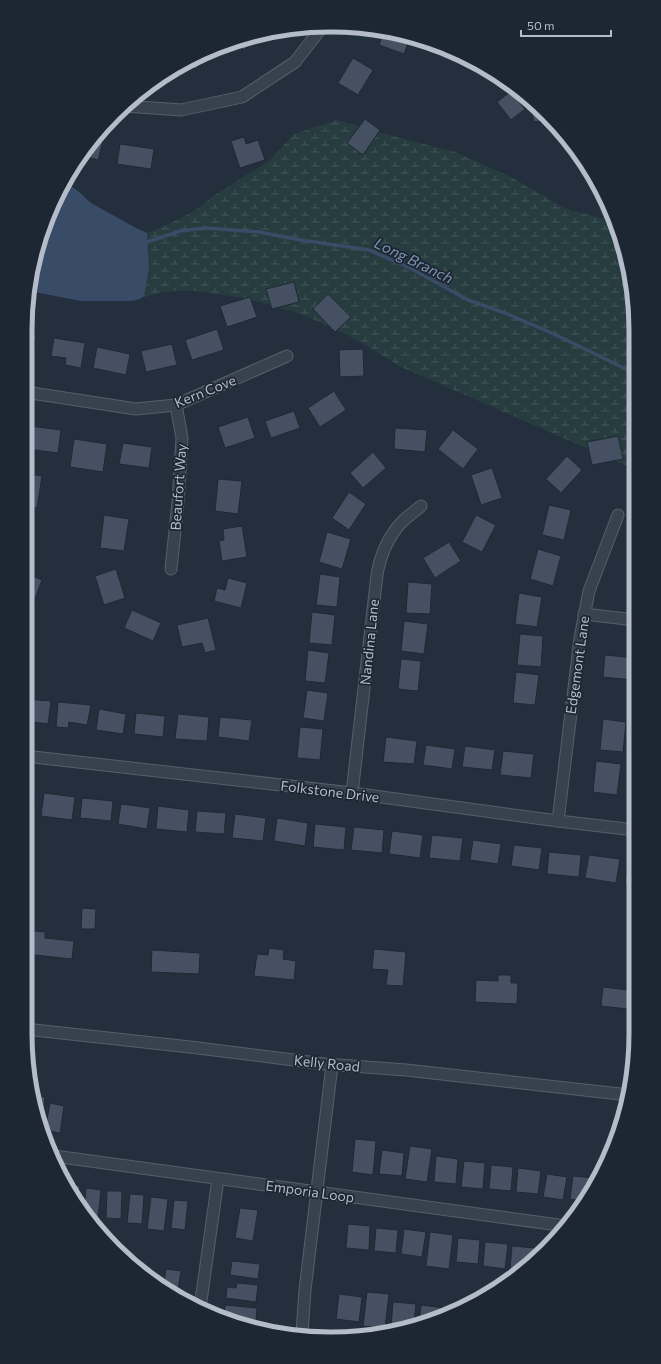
<svg xmlns="http://www.w3.org/2000/svg" width="661" height="1364" viewBox="0 0 661 1364" font-family="Commissioner,sans-serif">
<style>
.wetland{fill:url(#wetland-marsh)}
.water{fill:#394c67}
.lines{fill:none;stroke-linecap:round;stroke-linejoin:round}
.stream{stroke:#394c67;stroke-width:3.5}
.building{fill:#455162;stroke:#1f2835}
.street-casing{stroke:#565f6c;stroke-width:13}
.street{stroke:#38414e;stroke-width:11}
.labels{text-anchor:middle;dominant-baseline:central;stroke-width:3.5;stroke-linejoin:round;paint-order:stroke}
.street-label{font-size:14px;fill:#b4bcc9;stroke:#1d2633}
.water-label{font-size:15px;font-style:italic;fill:#7c92b1;stroke:#1d2633}
.rim{fill:none;stroke:#b4bcc9;stroke-width:5}
</style>
<defs>
<pattern id="wetland-marsh" width="20" height="14" patternUnits="userSpaceOnUse"><rect width="20" height="14" fill="#263c3f"/><path d="M1 5h8M5 5V1M11 12h8M15 12V8" fill="none" stroke="#435659"/></pattern>
</defs>
<rect width="100%" height="100%" fill="#242f3e"/>
<path class="wetland" d="M337 120 381 133 455 152 509 176 564 208 615 222 633 290 634 469 399 366C344 329 284 302 217 294 205 292 191 290 178 291 166 291 154 295 142 297L144 296 149 268 147 233C168 225 195 213 212 197L270 160 294 134Z"/>
<polygon class="water" points="65,182 78,191 91,203 136,228 147,233 149,268 144,296 140,299 132,301 81,301 29,291 31,271 48,213"/>
<g class="lines">
<polyline class="stream" points="147,242 180,231 206,228 259,232 301,240 369,250 410,268 468,300 505,313 554,334 634,373"/>
</g>
<g class="building">
<polygon points="384,30 410,37 404,54 379,45"/>
<polygon points="262,34 264,36 243,50 240,44 234,47 231,43"/>
<polygon points="197,57 198,68 173,71 172,70"/>
<polygon points="353,58 373,70 358,95 338,83"/>
<polygon points="510,92 525,109 511,120 497,102"/>
<polygon points="536,107 548,120 534,122 531,108"/>
<polygon points="365,119 380,130 363,155 347,143"/>
<polygon points="244,137 246,144 258,140 265,160 240,168 231,141"/>
<polygon points="95,139 103,141 98,160 81,155"/>
<polygon points="120,144 154,149 151,169 117,164"/>
<polygon points="294,282 299,302 272,309 266,289"/>
<polygon points="328,294 351,317 335,332 313,309"/>
<polygon points="250,297 257,317 227,327 220,306"/>
<polygon points="217,329 224,350 192,360 185,340"/>
<polygon points="25,333 36,335 32,355 25,353"/>
<polygon points="54,338 85,343 81,368 65,365 66,358 51,356"/>
<polygon points="172,344 177,365 146,372 141,351"/>
<polygon points="97,347 130,354 126,375 93,368"/>
<polygon points="363,349 364,376 340,377 339,350"/>
<polygon points="334,391 346,410 320,427 308,408"/>
<polygon points="294,411 300,428 271,438 265,421"/>
<polygon points="248,417 255,438 225,448 218,427"/>
<polygon points="29,426 61,430 58,453 27,449"/>
<polygon points="395,428 427,430 425,452 394,449"/>
<polygon points="453,430 478,449 463,469 438,449"/>
<polygon points="618,436 623,459 592,465 587,442"/>
<polygon points="74,439 107,444 103,472 70,467"/>
<polygon points="123,443 152,447 149,468 119,464"/>
<polygon points="373,452 386,468 363,488 350,473"/>
<polygon points="567,456 582,470 561,493 546,479"/>
<polygon points="492,468 502,498 481,505 471,475"/>
<polygon points="25,473 42,476 37,508 25,506"/>
<polygon points="218,479 242,481 238,514 215,511"/>
<polygon points="349,492 366,504 349,530 332,518"/>
<polygon points="549,505 571,510 564,540 542,535"/>
<polygon points="104,515 129,519 124,551 100,548"/>
<polygon points="476,515 496,525 482,552 462,542"/>
<polygon points="25,521 30,522 28,553 25,553"/>
<polygon points="242,526 247,557 222,561 219,541 224,540 223,529"/>
<polygon points="327,532 351,539 342,569 319,562"/>
<polygon points="449,542 461,561 435,578 423,558"/>
<polygon points="538,549 561,556 553,586 530,579"/>
<polygon points="633,563 634,563 634,593 631,593"/>
<polygon points="116,569 125,598 104,605 95,576"/>
<polygon points="25,573 42,580 33,604 25,601"/>
<polygon points="320,574 340,577 337,607 316,605"/>
<polygon points="228,578 247,583 241,608 214,601 217,588 225,590"/>
<polygon points="408,582 432,584 430,614 406,613"/>
<polygon points="519,593 542,597 537,627 515,624"/>
<polygon points="132,610 161,623 153,641 124,628"/>
<polygon points="312,612 335,615 332,645 309,643"/>
<polygon points="208,618 216,650 205,653 202,643 182,647 177,625"/>
<polygon points="404,621 428,624 424,654 401,651"/>
<polygon points="520,634 543,636 541,667 517,665"/>
<polygon points="308,650 329,653 325,683 305,681"/>
<polygon points="605,655 635,658 633,680 603,677"/>
<polygon points="401,659 421,661 418,691 398,689"/>
<polygon points="516,672 539,675 535,705 513,703"/>
<polygon points="307,690 328,693 324,721 303,718"/>
<polygon points="25,699 51,701 48,724 25,721"/>
<polygon points="58,702 91,705 87,725 69,722 68,728 56,727"/>
<polygon points="99,709 126,714 123,734 96,730"/>
<polygon points="136,713 165,716 163,737 134,734"/>
<polygon points="178,714 209,717 207,741 175,739"/>
<polygon points="220,717 252,720 249,741 218,737"/>
<polygon points="603,719 626,722 623,752 600,750"/>
<polygon points="300,727 323,729 320,760 297,758"/>
<polygon points="386,737 417,741 414,764 383,762"/>
<polygon points="426,745 455,749 452,769 423,765"/>
<polygon points="465,746 495,750 492,770 462,767"/>
<polygon points="503,751 534,754 531,778 500,775"/>
<polygon points="596,761 621,764 617,795 593,792"/>
<polygon points="44,793 75,797 72,820 41,816"/>
<polygon points="25,794 35,795 33,815 25,814"/>
<polygon points="82,798 113,801 111,821 80,818"/>
<polygon points="121,804 150,808 147,829 118,824"/>
<polygon points="158,806 189,810 187,832 156,829"/>
<polygon points="197,811 226,813 224,834 195,832"/>
<polygon points="235,814 266,818 263,841 232,838"/>
<polygon points="277,818 308,823 305,846 274,841"/>
<polygon points="315,824 346,827 344,850 313,847"/>
<polygon points="354,827 384,830 382,853 351,850"/>
<polygon points="392,831 423,835 420,858 389,854"/>
<polygon points="432,835 463,838 460,861 429,858"/>
<polygon points="473,840 501,844 498,864 470,860"/>
<polygon points="514,845 542,848 539,870 511,866"/>
<polygon points="549,852 581,855 579,877 547,874"/>
<polygon points="589,855 620,859 616,883 585,878"/>
<polygon points="628,860 635,861 635,884 625,883"/>
<polygon points="82,908 96,909 95,929 81,929"/>
<polygon points="27,930 45,932 45,938 74,941 72,959 25,954"/>
<polygon points="269,948 284,950 283,959 296,961 294,980 254,976 257,954 268,955"/>
<polygon points="374,949 406,952 403,986 386,985 388,970 372,969"/>
<polygon points="152,950 200,953 199,974 151,972"/>
<polygon points="498,975 511,975 511,983 518,983 517,1004 475,1002 476,980 498,981"/>
<polygon points="603,987 636,991 636,1010 601,1006"/>
<polygon points="35,1096 45,1097 42,1129 41,1129"/>
<polygon points="50,1103 64,1106 60,1133 45,1130"/>
<polygon points="355,1139 376,1141 373,1175 352,1172"/>
<polygon points="410,1146 432,1149 427,1182 405,1179"/>
<polygon points="382,1150 404,1153 402,1176 379,1174"/>
<polygon points="436,1156 458,1159 456,1184 434,1182"/>
<polygon points="464,1161 485,1163 483,1189 461,1187"/>
<polygon points="491,1165 513,1167 511,1191 489,1189"/>
<polygon points="518,1168 541,1171 538,1194 516,1192"/>
<polygon points="547,1174 567,1177 563,1200 543,1197"/>
<polygon points="573,1176 595,1178 582,1201 570,1199"/>
<polygon points="70,1185 80,1186 78,1201"/>
<polygon points="86,1188 101,1190 98,1218 87,1217 84,1211"/>
<polygon points="107,1191 122,1191 121,1219 106,1218"/>
<polygon points="130,1194 144,1195 142,1224 127,1223"/>
<polygon points="151,1197 168,1199 164,1231 147,1229"/>
<polygon points="174,1200 188,1201 185,1230 171,1228"/>
<polygon points="240,1208 258,1210 253,1241 235,1238"/>
<polygon points="348,1224 370,1226 369,1250 346,1248"/>
<polygon points="376,1228 398,1230 396,1253 374,1251"/>
<polygon points="404,1229 426,1232 422,1257 401,1254"/>
<polygon points="430,1232 453,1235 449,1269 426,1266"/>
<polygon points="458,1238 480,1240 478,1264 456,1262"/>
<polygon points="485,1242 508,1244 505,1269 483,1266"/>
<polygon points="512,1246 535,1248 534,1260 522,1271 510,1270"/>
<polygon points="232,1261 260,1264 258,1279 230,1275"/>
<polygon points="166,1269 181,1271 177,1296 163,1289"/>
<polygon points="146,1272 160,1274 159,1286 146,1274"/>
<polygon points="237,1283 258,1285 256,1302 226,1298 227,1287 236,1288"/>
<polygon points="367,1292 389,1294 385,1328 363,1326"/>
<polygon points="339,1294 362,1297 359,1322 336,1319"/>
<polygon points="393,1302 416,1304 414,1323 399,1328 391,1327"/>
<polygon points="449,1303 470,1304 470,1305 466,1307 448,1313"/>
<polygon points="225,1305 257,1308 256,1322 224,1319"/>
<polygon points="421,1305 444,1308 443,1314 419,1322"/>
</g>
<g class="lines">
<defs>
<g id="street">
<polyline points="125,106 181,110 242,97 295,62 323,26"/>
<polyline points="25,392 136,409 176,405 287,356"/>
<polyline points="171,569 178,502 182,438 176,405"/>
<polyline points="584,614 635,620"/>
<polyline points="25,756 352,793 558,821 635,830"/>
<path d="M352 793 377 575C380 557 387 539 400 524 406 517 414 512 421 506"/>
<polyline points="558,821 580,638 589,591 618,515"/>
<polyline points="25,1029 190,1047 325,1064 406,1070 629,1095"/>
<polyline points="54,1156 566,1226"/>
<polyline points="200,1308 218,1179"/>
<polyline points="302,1334 305,1290 332,1065"/>
</g>
</defs>
<use href="#street" class="street-casing"/>
<use href="#street" class="street"/>
</g>
<g class="labels">
<g class="street-label">
<text transform="translate(205 391) rotate(-22)">Kern Cove</text>
<text transform="translate(178 487) rotate(-86)">Beaufort Way</text>
<text transform="translate(369 642) rotate(-84)">Nandina Lane</text>
<text transform="translate(577 665) rotate(-82)">Edgemont Lane</text>
<text transform="translate(330 791) rotate(7)">Folkstone Drive</text>
<text transform="translate(327 1063) rotate(6)">Kelly Road</text>
<text transform="translate(310 1191) rotate(8)">Emporia Loop</text>
</g>
<g class="water-label">
<text transform="translate(414 260) rotate(26)">Long Branch</text>
</g>
</g>
<path d="M0 0H661V1364H0ZM330 32H331A298 298 0 0 1 629 330V1034A298 298 0 0 1 331 1332H330A298 298 0 0 1 32 1034V330A298 298 0 0 1 330 32Z" fill="#1d2633" fill-rule="evenodd"/>
<path class="rim" d="M330 32H331A298 298 0 0 1 629 330V1034A298 298 0 0 1 331 1332H330A298 298 0 0 1 32 1034V330A298 298 0 0 1 330 32Z"/>
<path d="M521 30v6h90v-6" fill="none" stroke="#b4bcc9" stroke-width="2"/>
<text x="527" y="30" font-size="12" fill="#b4bcc9" stroke="#1d2633" stroke-width="3" paint-order="stroke">50 m</text>
</svg>
